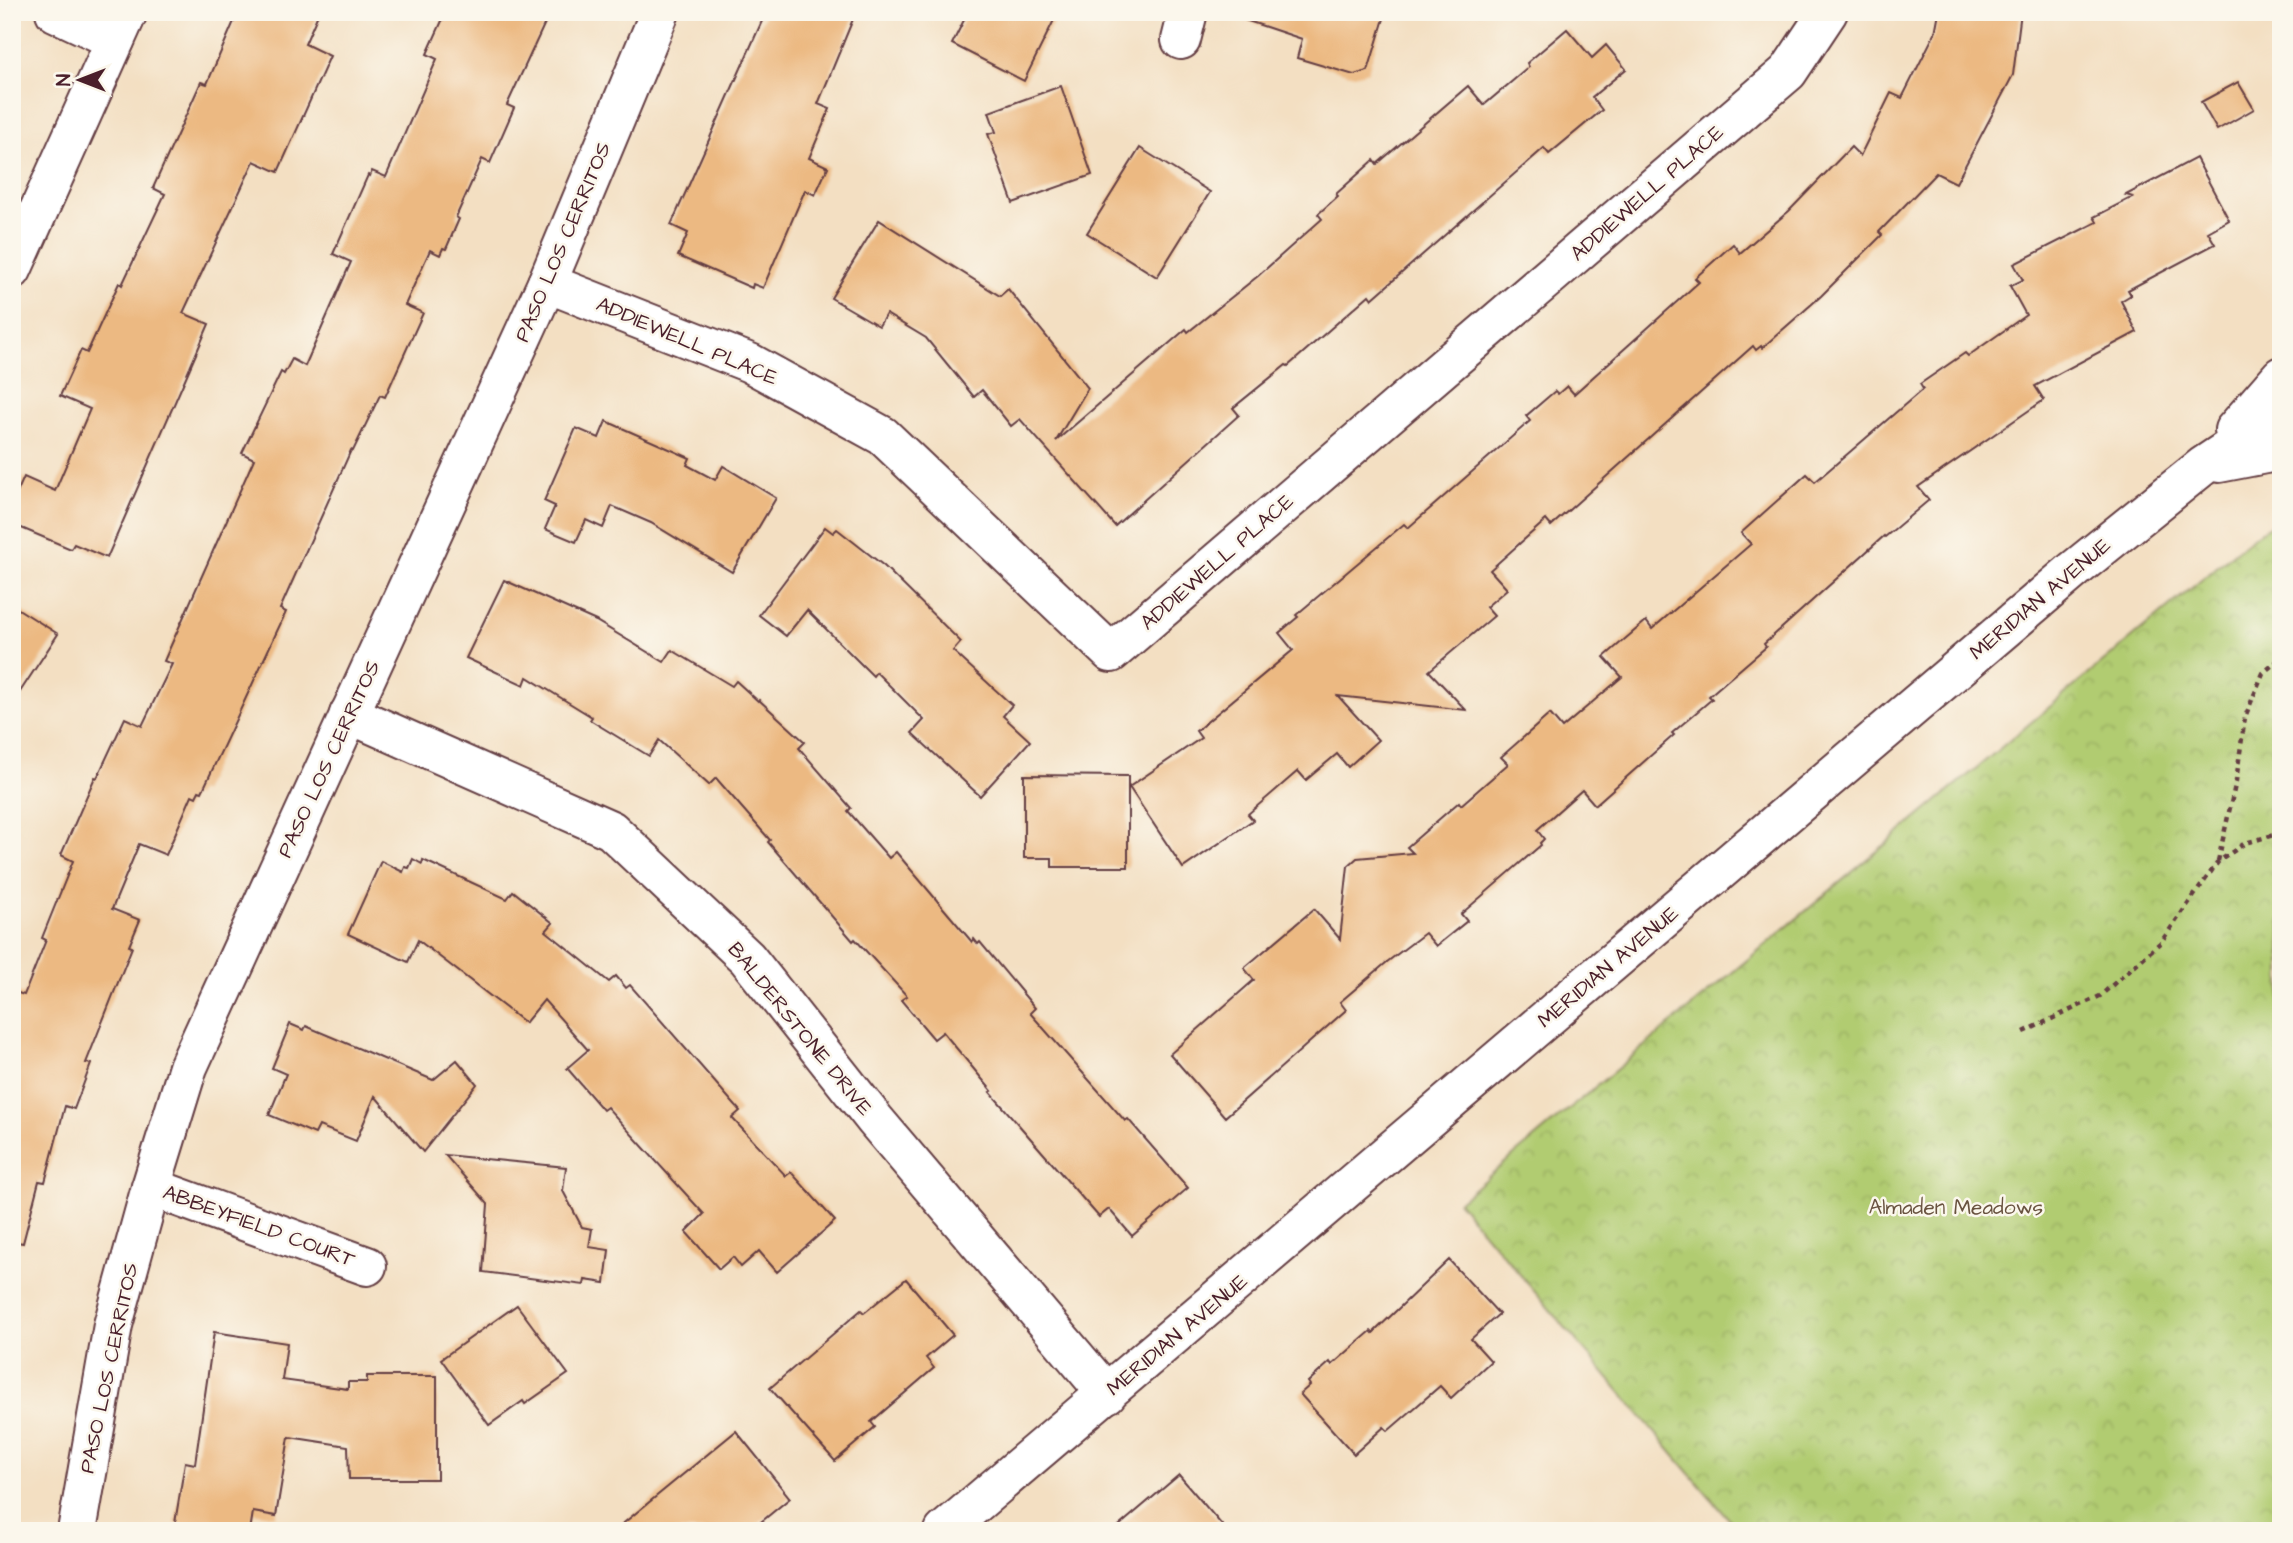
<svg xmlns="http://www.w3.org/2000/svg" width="2293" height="1543" viewBox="0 0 2293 1543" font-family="'Architects Daughter',sans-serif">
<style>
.park{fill:url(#park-crowns);stroke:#7e764e;stroke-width:2}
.building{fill:#ecb982}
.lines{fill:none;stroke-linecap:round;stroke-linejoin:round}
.street-casing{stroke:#633c42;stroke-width:42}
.secondary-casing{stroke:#633c42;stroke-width:42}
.path{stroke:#633c42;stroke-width:4.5;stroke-dasharray:5 5;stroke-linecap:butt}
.street{stroke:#fff;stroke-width:38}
.secondary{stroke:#fff;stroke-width:38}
.labels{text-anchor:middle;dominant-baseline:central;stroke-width:5;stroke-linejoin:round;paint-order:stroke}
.street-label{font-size:21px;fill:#4a1f2b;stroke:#fbf7ec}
.park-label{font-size:21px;fill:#695340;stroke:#fbf7ec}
</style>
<defs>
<pattern id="park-crowns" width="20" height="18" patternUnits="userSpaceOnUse" patternTransform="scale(1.75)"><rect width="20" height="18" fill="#b1cc71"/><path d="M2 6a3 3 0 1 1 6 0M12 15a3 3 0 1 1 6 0" fill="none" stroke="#9aaf62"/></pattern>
</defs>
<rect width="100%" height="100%" fill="#fbf7ec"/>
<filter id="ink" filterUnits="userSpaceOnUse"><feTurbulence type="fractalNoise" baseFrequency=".0143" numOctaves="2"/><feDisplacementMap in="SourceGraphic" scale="14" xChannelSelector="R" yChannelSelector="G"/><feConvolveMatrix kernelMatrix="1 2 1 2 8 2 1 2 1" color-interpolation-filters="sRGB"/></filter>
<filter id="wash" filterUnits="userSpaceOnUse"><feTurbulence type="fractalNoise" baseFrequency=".00686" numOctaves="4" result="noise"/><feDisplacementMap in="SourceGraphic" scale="28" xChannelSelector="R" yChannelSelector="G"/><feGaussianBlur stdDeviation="1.57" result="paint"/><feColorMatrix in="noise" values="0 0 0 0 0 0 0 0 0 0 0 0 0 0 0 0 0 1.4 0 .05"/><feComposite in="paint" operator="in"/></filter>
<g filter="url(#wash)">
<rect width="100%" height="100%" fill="#f3dfc2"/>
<polygon class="park" points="2281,519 2281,1531 1739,1531 1458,1202 2255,535"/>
<g id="blocks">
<g class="building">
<polygon points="238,12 319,12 305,44 330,56 278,172 254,161 183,313 209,324 107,558 74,544 71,549 12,524 12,504 24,477 55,491 90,409 60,396 81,350 87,353 119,283 122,285 165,194 153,188 201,82 207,84"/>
<polygon points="446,12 550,12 507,105 514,108 490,163 482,159 456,217 459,219 446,249 443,248 440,255 430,250 405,305 423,313 385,397 380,395 353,451 351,450 280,609 286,612 202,792 199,791 196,797 192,795 166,855 139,844 112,909 140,920 129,946 132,947 86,1063 91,1064 74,1109 65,1106 45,1182 39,1181 23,1243 12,1241 12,991 24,995 46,940 42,938 73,861 61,855 95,777 97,778 125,718 142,726 172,664 164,661 254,459 242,453 281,372 284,374 292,359 305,366 351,262 333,254 368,175 370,176 372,171 386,177 437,59 427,54"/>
<polygon points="766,12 856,12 818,104 830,109 809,158 828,167 815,195 805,190 763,288 753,284 752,288 678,256 688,233 671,225"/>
<polygon points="968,12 1058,12 1024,81 952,44"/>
<polygon points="1240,12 1386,12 1368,71 1354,75 1297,58 1302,39 1239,18"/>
<polygon points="1939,12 2021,12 2013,75 1956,183 1936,173 1879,232 1882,235 1821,296 1762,348 1761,346 1756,350 1753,346 1551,526 1546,520 1490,570 1507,589 1486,607 1494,616 1429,671 1466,710 1338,696 1378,740 1348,767 1337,754 1306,780 1298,771 1248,814 1253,820 1183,868 1129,787 1201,738 1196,731 1293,650 1279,633 1298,617 1296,615 1404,524 1408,528 1530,421 1526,416 1555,391 1558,394 1567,386 1574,394 1699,282 1695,278 1733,244 1740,253 1789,211 1851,147 1860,156 1891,93 1902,98 1935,33"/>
<polygon points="1567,29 1592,58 1606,45 1626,69 1592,97 1602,110 1549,154 1544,148 1372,299 1369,295 1288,366 1286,365 1233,408 1239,415 1115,526 1020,419 1011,426 982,390 974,397 926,338 886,314 879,326 831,298 879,220 1000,296 1008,289 1088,388 1056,441 1186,329 1188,332 1258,276 1322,219 1318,214 1338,196 1336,194 1374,160 1377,164 1468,86 1484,105 1529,67 1527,63"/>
<polygon points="2238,82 2254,109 2217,130 2201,102"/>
<polygon points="1061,86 1092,175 1013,203 988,134 996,132 989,112"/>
<polygon points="1140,148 1210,192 1157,277 1087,233"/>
<polygon points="2196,158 2229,220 2208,232 2215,244 2128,290 2131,295 2121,301 2137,332 2035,386 2044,400 1918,487 1929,500 1885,537 1884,536 1764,644 1766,647 1709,696 1712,699 1672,733 1674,735 1595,805 1582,790 1537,830 1544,839 1540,843 1541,845 1461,914 1467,921 1436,946 1425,933 1387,962 1340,1002 1346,1010 1225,1117 1170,1054 1254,980 1244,968 1314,909 1340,939 1348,866 1357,858 1413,853 1407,847 1459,802 1461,805 1508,764 1501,757 1550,714 1562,728 1622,677 1604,657 1646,621 1652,629 1751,544 1741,533 1807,474 1815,482 1923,389 1920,384 1965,353 1968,356 2026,315 2010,286 2023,280 2014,264 2097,222 2094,217 2133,197 2126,195"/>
<polygon points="606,421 690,458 687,465 715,480 723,466 776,498 732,572 651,523 612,506 603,528 586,520 576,542 545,529 555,506 544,501 576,428 599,438"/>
<polygon points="825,527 833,533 837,529 884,566 961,642 953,651 1012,705 1003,716 1030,741 980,796 912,733 924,720 876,672 873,676 807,610 786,636 759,615"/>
<polygon points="504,580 596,621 664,662 672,650 732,686 736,681 758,701 759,700 805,742 799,748 851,808 848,811 889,858 896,852 972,942 974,939 978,944 980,942 1035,1008 1030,1013 1125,1121 1128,1119 1188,1188 1132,1236 1109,1209 1099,1217 990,1092 992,1091 943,1032 934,1039 901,1000 907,996 855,939 853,941 768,842 770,840 716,778 709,785 659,740 649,756 590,720 592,717 527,677 524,685 466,658"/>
<polygon points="12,605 58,634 12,704"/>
<polygon points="1024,775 1128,776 1128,867 1052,867 1052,858 1024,858"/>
<polygon points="413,859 422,864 423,860 507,899 513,891 553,923 546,931 609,982 616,976 626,988 630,985 740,1111 732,1118 786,1176 791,1172 835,1221 777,1272 759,1251 741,1267 733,1257 719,1269 686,1232 704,1214 607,1107 603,1110 567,1068 588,1050 544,1000 525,1023 418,940 408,962 348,934 381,861 403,872 405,867 409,868"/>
<polygon points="290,1024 304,1030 306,1026 433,1080 457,1060 477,1084 423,1152 375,1096 356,1141 319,1126 315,1134 269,1115 286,1074 272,1068"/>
<polygon points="445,1155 566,1167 563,1191 582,1227 592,1229 589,1247 609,1250 605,1283 585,1280 584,1285 483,1272 488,1204"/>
<polygon points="1449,1260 1499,1314 1471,1339 1491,1361 1451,1398 1440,1386 1388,1431 1384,1427 1354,1454 1300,1394 1310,1385 1308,1382 1330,1362 1332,1365 1371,1331 1373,1333"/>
<polygon points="906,1279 953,1335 926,1358 934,1368 871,1422 875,1427 835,1461 770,1388 861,1310 864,1313"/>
<polygon points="517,1305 568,1374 525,1404 523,1401 489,1425 441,1359"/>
<polygon points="214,1332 287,1343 282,1380 348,1389 348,1382 367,1382 367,1376 437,1376 437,1479 349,1479 348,1446 289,1437 276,1516 253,1512 250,1531 224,1531 175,1523 185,1462 195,1464"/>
<polygon points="736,1431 790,1498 750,1531 614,1531"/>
<polygon points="1179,1475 1227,1531 1113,1531"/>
</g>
</g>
</g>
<g filter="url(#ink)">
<use href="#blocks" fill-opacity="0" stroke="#633c42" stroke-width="2"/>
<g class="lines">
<defs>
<g id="street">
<polyline points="55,12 115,40"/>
<polyline points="1181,40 1188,12"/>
<polyline points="12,270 128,12"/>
<polyline points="547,283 750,363 883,436 1111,653 1788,72 1828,12"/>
<polyline points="349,714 611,830 747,958 875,1120 1107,1394"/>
<polyline points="151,1187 367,1266"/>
<polyline points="77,1531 113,1325 151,1187 188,1067 547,283 660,12"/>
</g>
<g id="secondary">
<polyline points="2234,430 2281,376"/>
<polyline points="2219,463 2281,451"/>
<polyline points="944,1531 2075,569 2203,466 2281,414"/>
</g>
</defs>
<use href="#street" class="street-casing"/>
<use href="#secondary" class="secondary-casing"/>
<g class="path">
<polyline points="2218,861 2236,781 2245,717 2263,673 2281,658"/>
<polyline points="2024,1032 2100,996 2161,942 2218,862 2245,843 2281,833"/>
<polyline points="2277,1531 2277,1451 2281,1436"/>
</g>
<use href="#street" class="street"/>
<use href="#secondary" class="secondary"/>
</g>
</g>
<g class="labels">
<g class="street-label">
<text transform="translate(1647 193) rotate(-41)">ADDIEWELL PLACE</text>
<text transform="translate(563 242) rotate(-67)">PASO LOS CERRITOS</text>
<text transform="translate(687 341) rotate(23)">ADDIEWELL PLACE</text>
<text transform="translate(1217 562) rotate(-41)">ADDIEWELL PLACE</text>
<text transform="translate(2040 599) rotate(-40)">MERIDIAN AVENUE</text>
<text transform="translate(329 759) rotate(-65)">PASO LOS CERRITOS</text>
<text transform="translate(1608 967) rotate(-40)">MERIDIAN AVENUE</text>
<text transform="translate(800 1029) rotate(51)">BALDERSTONE DRIVE</text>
<text transform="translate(259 1226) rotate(20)">ABBEYFIELD COURT</text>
<text transform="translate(1177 1335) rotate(-40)">MERIDIAN AVENUE</text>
<text transform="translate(109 1368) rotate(-78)">PASO LOS CERRITOS</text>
</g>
<g class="park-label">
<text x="1956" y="1207">Almaden Meadows</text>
</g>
</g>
<rect width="2293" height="1543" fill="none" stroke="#fbf7ec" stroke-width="42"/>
<g transform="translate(80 80) rotate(270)" stroke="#fbf7ec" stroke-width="5" paint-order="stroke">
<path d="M0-5L12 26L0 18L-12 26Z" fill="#4a1f2b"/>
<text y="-10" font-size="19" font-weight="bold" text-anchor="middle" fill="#4a1f2b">N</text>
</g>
</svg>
